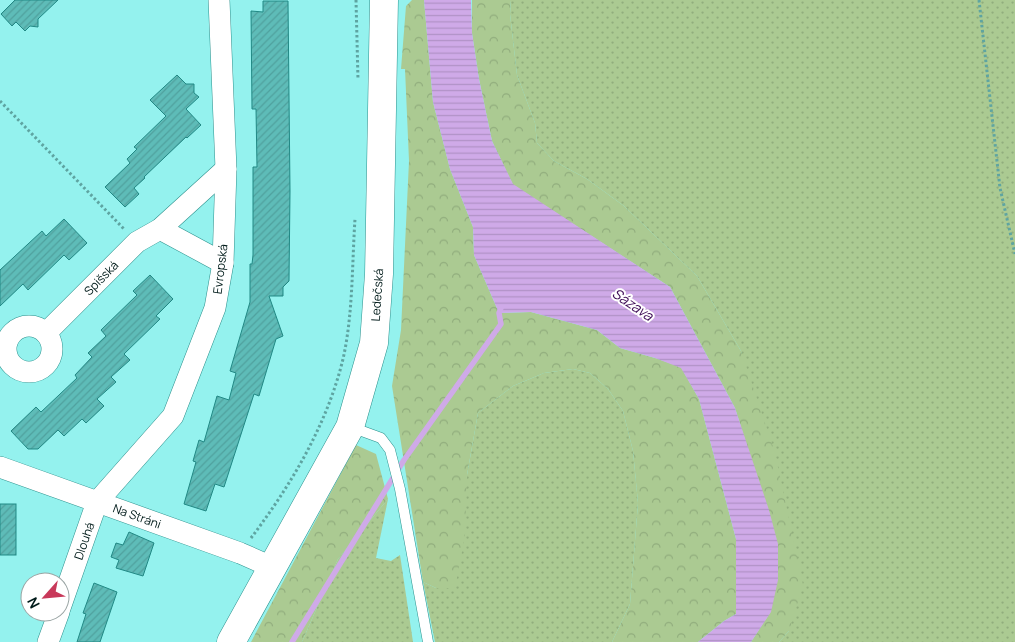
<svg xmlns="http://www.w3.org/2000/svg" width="1015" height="642" viewBox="0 0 1015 642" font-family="Manrope,sans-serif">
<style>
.grass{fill:url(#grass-dots)}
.forest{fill:url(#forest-crowns)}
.water{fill:url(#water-rules)}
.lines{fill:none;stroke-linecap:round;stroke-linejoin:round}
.stream{stroke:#cfaae8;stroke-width:5.5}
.building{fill:url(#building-hatch);stroke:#218985}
.lane-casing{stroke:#2c918d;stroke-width:11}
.street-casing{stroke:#2c918d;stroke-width:22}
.secondary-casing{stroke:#2c918d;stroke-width:29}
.path{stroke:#5ea4a1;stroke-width:3;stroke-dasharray:2.5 2.5;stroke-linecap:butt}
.lane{stroke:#fff;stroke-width:10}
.street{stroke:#fff;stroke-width:21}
.secondary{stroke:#fff;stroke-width:28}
.labels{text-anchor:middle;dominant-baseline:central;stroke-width:4;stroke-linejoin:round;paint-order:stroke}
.street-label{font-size:12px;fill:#001b1a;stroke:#fff}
.water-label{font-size:14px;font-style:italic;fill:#400f58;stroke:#fff}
</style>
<defs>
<pattern id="grass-dots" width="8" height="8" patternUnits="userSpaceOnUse" patternTransform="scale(1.25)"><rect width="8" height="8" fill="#abca92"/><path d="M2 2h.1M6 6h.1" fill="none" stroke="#91ad7d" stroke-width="1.8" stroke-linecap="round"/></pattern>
<pattern id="forest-crowns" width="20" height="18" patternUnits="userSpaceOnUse" patternTransform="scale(1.25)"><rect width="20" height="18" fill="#abca92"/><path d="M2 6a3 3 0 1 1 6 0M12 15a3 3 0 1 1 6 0" fill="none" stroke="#91ad7d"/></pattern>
<pattern id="water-rules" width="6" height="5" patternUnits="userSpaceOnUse" patternTransform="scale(1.25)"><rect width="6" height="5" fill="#cfaae8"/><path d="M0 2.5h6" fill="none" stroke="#b092c6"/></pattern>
<pattern id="building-hatch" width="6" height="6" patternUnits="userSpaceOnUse" patternTransform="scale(1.25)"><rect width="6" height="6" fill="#5ebcb8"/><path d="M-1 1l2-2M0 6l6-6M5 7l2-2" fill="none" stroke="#50a19e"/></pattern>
</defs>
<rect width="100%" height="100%" fill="#94f2ee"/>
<g class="grass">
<polygon points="511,0 1015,0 1015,642 779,642 789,631 741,351 697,276 624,206 587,179 554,161 537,143 535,123 517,75 510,14"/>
<polygon points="573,369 590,373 608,389 623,411 633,451 638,503 630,604 612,642 435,642 423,582 436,588 467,475 478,413 513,386 544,373"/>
<polygon points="388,499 376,558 391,561 400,555 413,642 302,642 338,559"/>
</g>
<g class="forest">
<polygon points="412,0 424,0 433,102 450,169 473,227 474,255 499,313 531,312 597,330 620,348 655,358 681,367 699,399 736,539 736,614 724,621 698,642 612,642 630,604 638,503 633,451 623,411 608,389 590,373 573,369 544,373 513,386 478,413 467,475 465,535 455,588 436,588 423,582 392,386 401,330 409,161 405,69 401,69 406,6"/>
<polygon points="472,0 511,0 510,14 517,75 535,123 537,143 554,161 587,179 624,206 697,276 741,351 775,453 803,585 789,631 779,642 751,642 771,611 753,465 735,408 670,287 513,185 492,141 479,79 472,33"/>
<polygon points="356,445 376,454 388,499 338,559 302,642 251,642"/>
</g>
<polygon class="water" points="424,0 471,0 472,33 479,79 492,141 513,184 670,287 735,408 769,510 778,544 778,580 771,612 751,642 698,642 724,621 736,614 736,539 699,399 681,368 655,358 620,348 597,330 531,312 499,313 474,255 473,227 450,169 433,102"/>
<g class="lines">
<polyline class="stream" points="292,642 404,460 501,324 499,313 501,308"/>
</g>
<g class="building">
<polygon points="15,0 58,0 38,19 38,27 30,26 25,31 16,22 12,26 1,14"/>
<polygon points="263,1 288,1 290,191 289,281 283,287 283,296 269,296 283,336 276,339 259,396 254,394 224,487 215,484 206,511 184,504 196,462 193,461 199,440 204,442 217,396 229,400 236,373 230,371 250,302 250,264 252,264 253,255 253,167 257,167 256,109 252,109 251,11 263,12"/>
<polygon points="177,75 186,84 194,84 194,93 199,97 186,109 201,125 187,138 186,137 144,177 145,178 134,188 139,194 125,207 105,187 130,163 127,159 137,149 134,147 166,116 150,100"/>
<polygon points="64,219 87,243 69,260 64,255 28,290 23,284 0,306 0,270 42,231 46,236"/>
<polygon points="150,275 173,299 156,316 160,319 124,354 130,360 111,377 116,382 97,399 104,406 86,423 82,419 64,436 58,430 38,449 28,449 11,431 36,407 41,412 77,378 75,375 92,357 88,353 106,336 101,330 137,295 133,291"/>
<rect x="0" y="504" width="16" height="51"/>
<polygon points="129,532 154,543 143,576 116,568 119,560 111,557 116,543 123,545"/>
<polygon points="94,583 117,592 100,642 77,642 86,614 83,613"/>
</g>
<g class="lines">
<defs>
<polyline id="lane" points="351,427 381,438 390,450 400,489 428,642"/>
<g id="street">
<polyline points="160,229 223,263"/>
<circle cx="29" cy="349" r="23"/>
<polyline points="46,333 137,242 160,229 226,169"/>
<polyline points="0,467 240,553 274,568"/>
<polyline points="60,608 97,502 173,416 215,308 223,263 226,169 219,0"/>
<polyline points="48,642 59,612"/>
</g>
<polyline id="secondary" points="231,642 350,427 374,343 379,274 384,0"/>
</defs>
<use href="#lane" class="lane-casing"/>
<use href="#street" class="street-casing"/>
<use href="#secondary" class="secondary-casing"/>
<g class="path">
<polyline points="356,0 358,80"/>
<polyline points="979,0 1000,188 1015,254"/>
<polyline points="0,101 124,229"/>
<path d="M251 538C291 485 327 425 343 359 353 315 352 264 355 219"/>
</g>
<use href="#lane" class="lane"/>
<use href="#street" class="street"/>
<use href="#secondary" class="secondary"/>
</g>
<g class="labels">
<g class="street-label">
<text transform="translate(220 269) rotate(-83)">Evropská</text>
<text transform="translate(101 278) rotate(-45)">Spišská</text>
<text transform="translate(377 295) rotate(-86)">Ledečská</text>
<text transform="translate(137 516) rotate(20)">Na Stráni</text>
<text transform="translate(84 541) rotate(-71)">Dlouhá</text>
</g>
<g class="water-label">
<text transform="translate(633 304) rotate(34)">Sázava</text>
</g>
</g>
<g transform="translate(45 597) rotate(243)"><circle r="24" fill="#ffffff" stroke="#99a4a3"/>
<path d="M0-4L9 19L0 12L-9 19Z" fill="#c8395a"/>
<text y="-8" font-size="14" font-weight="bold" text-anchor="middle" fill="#001b1a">N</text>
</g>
</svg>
